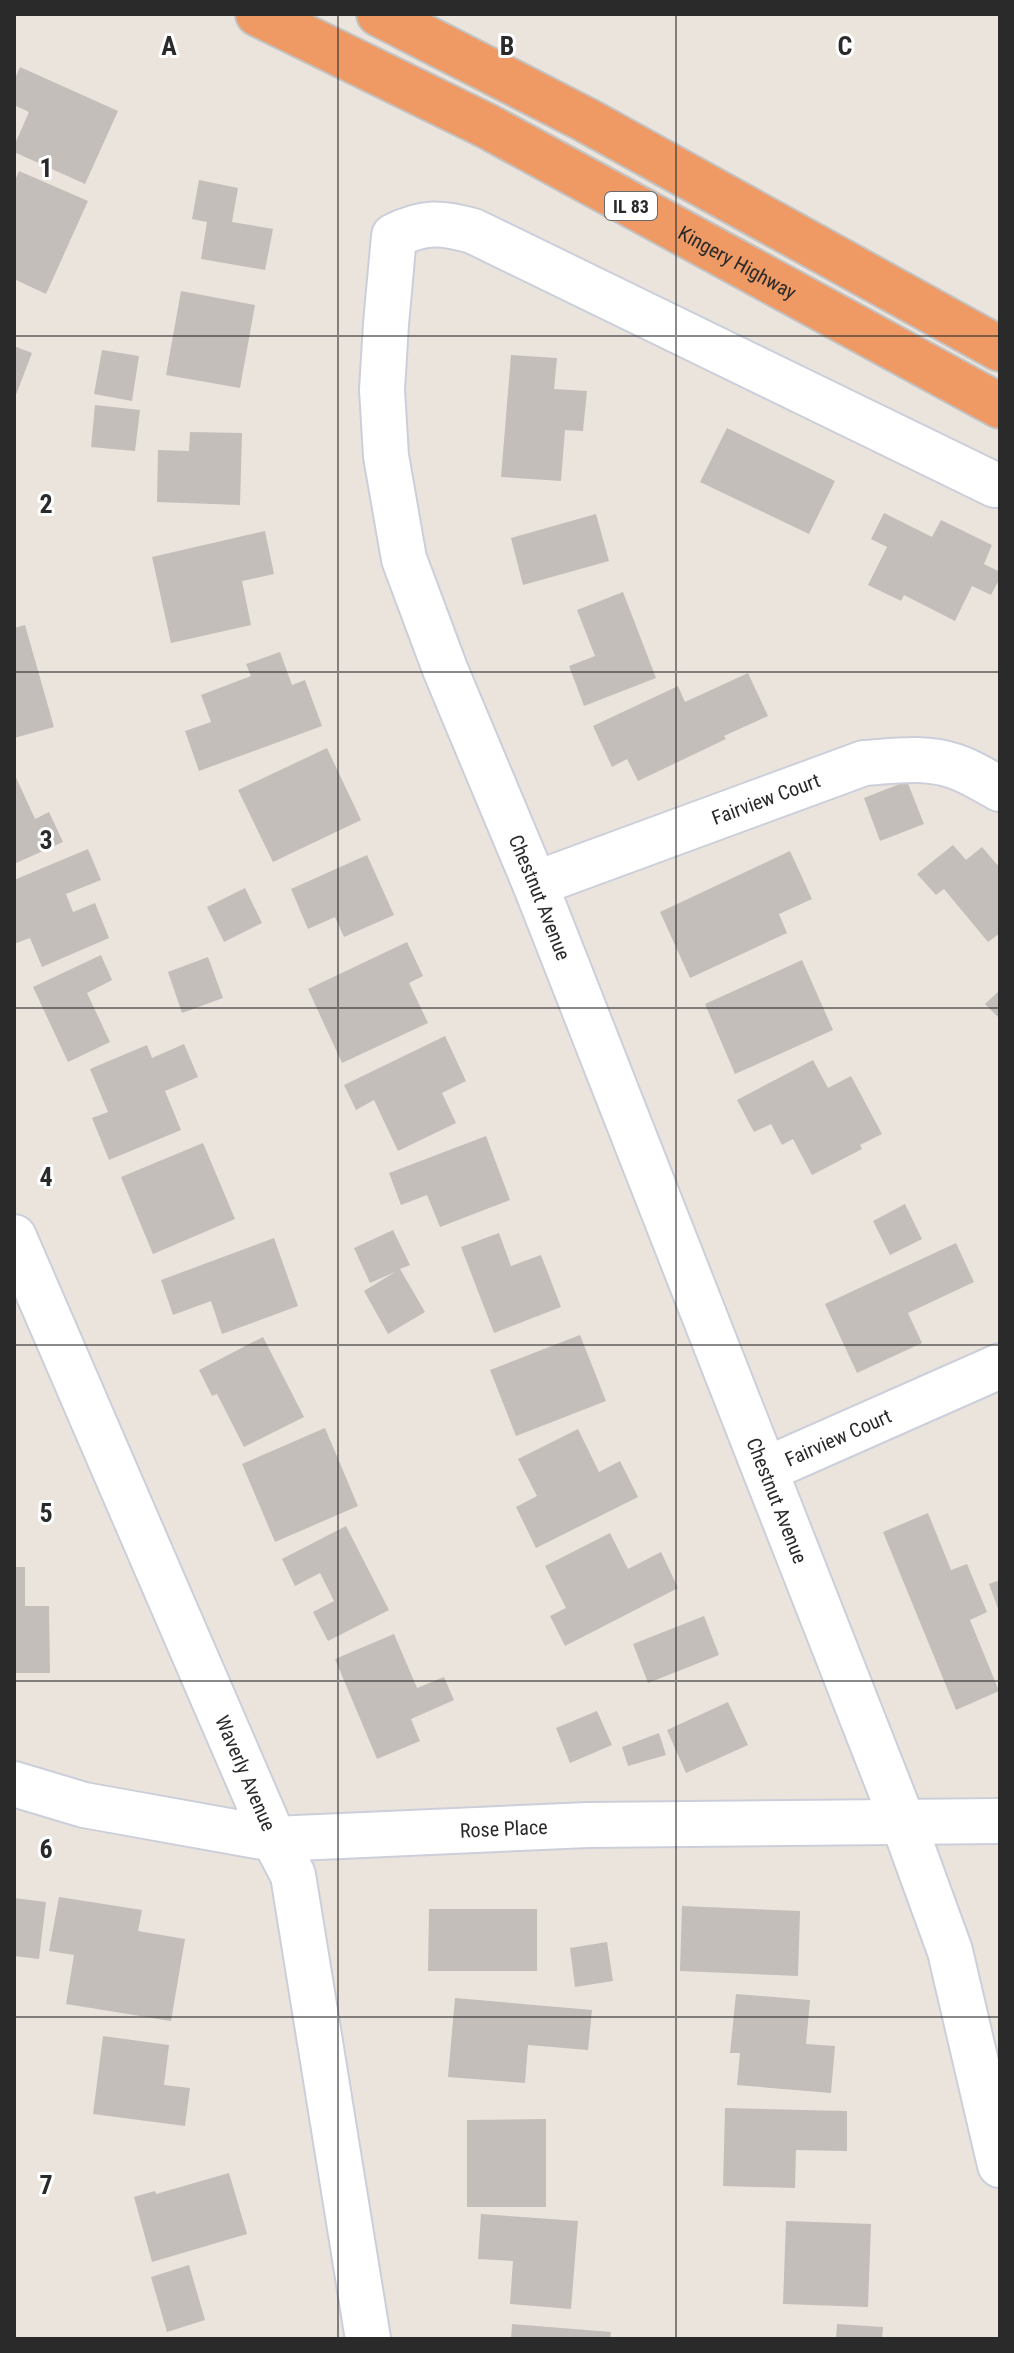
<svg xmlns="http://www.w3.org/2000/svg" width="1014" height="2353" viewBox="0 0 1014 2353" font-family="'Roboto Condensed',sans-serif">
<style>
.building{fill:#c3beba}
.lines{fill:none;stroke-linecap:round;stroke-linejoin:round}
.street-casing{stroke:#cccfda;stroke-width:48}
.highway-casing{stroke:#c3c3c3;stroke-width:48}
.street{stroke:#fff;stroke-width:44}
.highway{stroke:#ef9a64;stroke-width:44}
.grid{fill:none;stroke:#2a2a2a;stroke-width:2;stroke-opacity:0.55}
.labels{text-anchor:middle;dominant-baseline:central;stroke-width:6;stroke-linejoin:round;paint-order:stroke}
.shield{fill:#fff;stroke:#6a6a6a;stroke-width:2}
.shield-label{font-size:18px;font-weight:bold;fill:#2a2a2a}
.street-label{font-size:20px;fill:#2a2a2a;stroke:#fff}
.grid-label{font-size:26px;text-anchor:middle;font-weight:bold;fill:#2a2a2a;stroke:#fff;stroke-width:6;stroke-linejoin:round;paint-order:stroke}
</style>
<rect width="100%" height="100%" fill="#ebe4dd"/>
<g class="building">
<polygon points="20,67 118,111 85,184 14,152 14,146 29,112 14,105 14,81"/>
<polygon points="19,171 88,201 46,294 14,279 14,183"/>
<polygon points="199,180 238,188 232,222 273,229 265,270 201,259 207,222 192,219"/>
<polygon points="181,291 255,305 240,388 166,375"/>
<polygon points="14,346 32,353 14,400"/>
<polygon points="102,350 139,356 132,401 94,394"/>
<polygon points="511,355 557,358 554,389 587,391 583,431 565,430 561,481 501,477"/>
<polygon points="95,405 140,410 135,451 91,447"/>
<polygon points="727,428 835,481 809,534 700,482"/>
<polygon points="190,432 242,433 240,505 157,502 158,450 189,451"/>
<polygon points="884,513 932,537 941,520 992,545 984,564 1000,572 1000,578 991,595 972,586 955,621 904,595 901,601 868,585 887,547 871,539"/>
<polygon points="596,514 609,561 523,585 511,538"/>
<polygon points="265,531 274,574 242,581 251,625 171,643 152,557"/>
<polygon points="623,592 656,678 584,706 569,666 595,656 577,610"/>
<polygon points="25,625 54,727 14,738 14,628"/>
<polygon points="280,652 292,685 305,680 322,726 199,771 185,731 211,722 201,695 251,676 246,664"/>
<polygon points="748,673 768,716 724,736 726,739 638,781 627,759 612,767 593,726 678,686 685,702"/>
<polygon points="327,748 361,820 273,862 238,790"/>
<polygon points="14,773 35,819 49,812 63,842 14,864"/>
<polygon points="907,781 924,824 880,841 864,798"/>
<polygon points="953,845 966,860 982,847 1000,868 1000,933 988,942 944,889 936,895 917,874"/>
<polygon points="88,849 101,880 66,894 73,912 95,903 109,938 42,967 30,938 14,944 14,880"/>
<polygon points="790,851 812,899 779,914 787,933 690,978 660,912"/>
<polygon points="367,855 394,915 344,937 335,917 308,929 291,889"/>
<polygon points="245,888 262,923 224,942 207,907"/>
<polygon points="407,942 423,976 409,983 428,1023 342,1063 308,989"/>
<polygon points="101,955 112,980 87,993 110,1042 68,1062 33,987"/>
<polygon points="208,957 223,998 182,1013 168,972"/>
<polygon points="802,960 833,1030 735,1074 705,1004"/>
<polygon points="1000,990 1000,1019 985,1004"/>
<polygon points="445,1036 466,1081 442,1093 456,1123 398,1151 374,1100 356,1110 344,1085"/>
<polygon points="184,1044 198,1077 165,1091 181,1130 109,1160 92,1118 108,1112 90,1069 147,1045 152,1058"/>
<polygon points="813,1060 828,1088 851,1076 882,1134 860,1145 862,1149 812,1175 793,1139 782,1145 771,1124 754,1132 737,1100"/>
<polygon points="486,1136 510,1200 440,1227 427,1195 401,1205 389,1173"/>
<polygon points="203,1143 235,1219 153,1254 121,1177"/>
<polygon points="905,1204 922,1239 890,1255 873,1221"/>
<polygon points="393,1230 410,1265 400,1269 425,1312 388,1334 364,1291 395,1272 370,1283 354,1248"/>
<polygon points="499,1233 511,1266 541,1255 561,1307 494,1333 461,1247"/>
<polygon points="274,1238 298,1306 222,1334 211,1301 173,1315 161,1280"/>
<polygon points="956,1243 974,1282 908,1313 922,1343 857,1373 825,1304"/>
<polygon points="580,1335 606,1401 516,1436 490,1370"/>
<polygon points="263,1337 304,1417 244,1447 217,1394 212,1396 199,1370"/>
<polygon points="325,1428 358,1506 275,1542 242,1464"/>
<polygon points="578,1429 599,1472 620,1461 638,1497 536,1548 516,1507 537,1496 518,1459"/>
<polygon points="928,1513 951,1570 967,1564 987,1612 970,1620 999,1691 956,1710 883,1532"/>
<polygon points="346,1526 389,1610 328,1641 313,1612 334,1601 320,1573 295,1586 282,1559"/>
<polygon points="610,1533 628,1569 661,1552 678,1588 565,1646 550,1616 566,1608 545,1566"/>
<polygon points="14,1567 25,1567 25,1606 49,1606 50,1673 14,1673"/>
<polygon points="1000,1580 1000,1614 989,1584"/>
<polygon points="704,1616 719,1655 648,1683 633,1644"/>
<polygon points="394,1634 417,1688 444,1677 454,1700 411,1719 420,1741 377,1759 335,1659"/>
<polygon points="728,1702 748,1745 686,1773 667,1730"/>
<polygon points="597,1711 612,1745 570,1763 556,1728"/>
<polygon points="659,1733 666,1755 628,1766 622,1747"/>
<polygon points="59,1897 142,1910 138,1931 185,1939 171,2021 66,2004 74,1955 49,1951"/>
<polygon points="14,1898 46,1902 39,1959 14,1956"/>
<polygon points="682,1906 800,1911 798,1976 680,1971"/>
<polygon points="429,1909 537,1909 537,1971 428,1971"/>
<polygon points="607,1942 613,1981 575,1987 570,1948"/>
<polygon points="736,1994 810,2000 806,2044 835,2046 831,2093 737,2085 740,2053 730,2053"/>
<polygon points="455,1998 592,2010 588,2050 528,2045 525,2083 448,2077"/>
<polygon points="103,2036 169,2045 164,2085 190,2088 185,2126 93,2114"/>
<polygon points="725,2108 847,2111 847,2151 796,2150 795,2188 723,2186"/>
<polygon points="546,2119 546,2207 467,2207 467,2120"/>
<polygon points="229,2173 247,2234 152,2262 134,2197 155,2191 156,2194"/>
<polygon points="481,2214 578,2221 571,2309 510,2304 513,2261 478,2259"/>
<polygon points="786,2221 871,2224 868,2307 783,2304"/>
<polygon points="189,2265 205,2320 167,2332 151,2277"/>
<polygon points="512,2324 611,2332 610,2339 511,2339"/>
<polygon points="837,2324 883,2327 882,2339 836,2339"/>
</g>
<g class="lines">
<defs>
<g id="street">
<path id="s1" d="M995 485 473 231C441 222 424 221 394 236L386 324 382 390 386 456 404 559 445 669 535 884 903 1822 950 1951 1000 2165"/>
<path id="s2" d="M535 884 864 763C894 761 925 756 954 766 970 771 985 781 1000 789"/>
<path id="s3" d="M14 1237 274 1839 293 1875 368 2339"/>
<path id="s4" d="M765 1470 1000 1366"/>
<path id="s5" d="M14 1784 84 1805 274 1839 588 1825 1000 1821"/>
</g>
<g id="highway">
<path id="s6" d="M258 14 487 126 1000 406"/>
<polyline points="379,14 586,120 1000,349"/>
</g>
</defs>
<use href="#street" class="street-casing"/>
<use href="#highway" class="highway-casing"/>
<use href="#street" class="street"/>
<use href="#highway" class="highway"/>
</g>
<path class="grid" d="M338 14V2339M676 14V2339M14 336H1000M14 672H1000M14 1008H1000M14 1345H1000M14 1681H1000M14 2017H1000"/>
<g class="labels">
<rect class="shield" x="605" y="192" width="52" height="28" rx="6"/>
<g class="shield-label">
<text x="631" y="206">IL 83</text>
</g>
<g class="street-label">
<text stroke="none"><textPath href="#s6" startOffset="540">Kingery Highway</textPath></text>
<text stroke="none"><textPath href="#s2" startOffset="246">Fairview Court</textPath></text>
<text stroke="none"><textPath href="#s1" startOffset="1352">Chestnut Avenue</textPath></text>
<text stroke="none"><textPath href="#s4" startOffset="80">Fairview Court</textPath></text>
<text stroke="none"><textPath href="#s1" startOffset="2000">Chestnut Avenue</textPath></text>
<text stroke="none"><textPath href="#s3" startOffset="584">Waverly Avenue</textPath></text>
<text stroke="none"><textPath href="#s5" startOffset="496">Rose Place</textPath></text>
</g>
</g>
<g class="grid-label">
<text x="169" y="55">A</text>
<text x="507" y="55">B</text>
<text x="845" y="55">C</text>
<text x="46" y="177">1</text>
<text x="46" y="513">2</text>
<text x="46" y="849">3</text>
<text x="46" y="1186">4</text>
<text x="46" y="1522">5</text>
<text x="46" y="1858">6</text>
<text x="46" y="2194">7</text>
</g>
<rect width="1014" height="2353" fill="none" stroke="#2a2a2a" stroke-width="32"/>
</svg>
